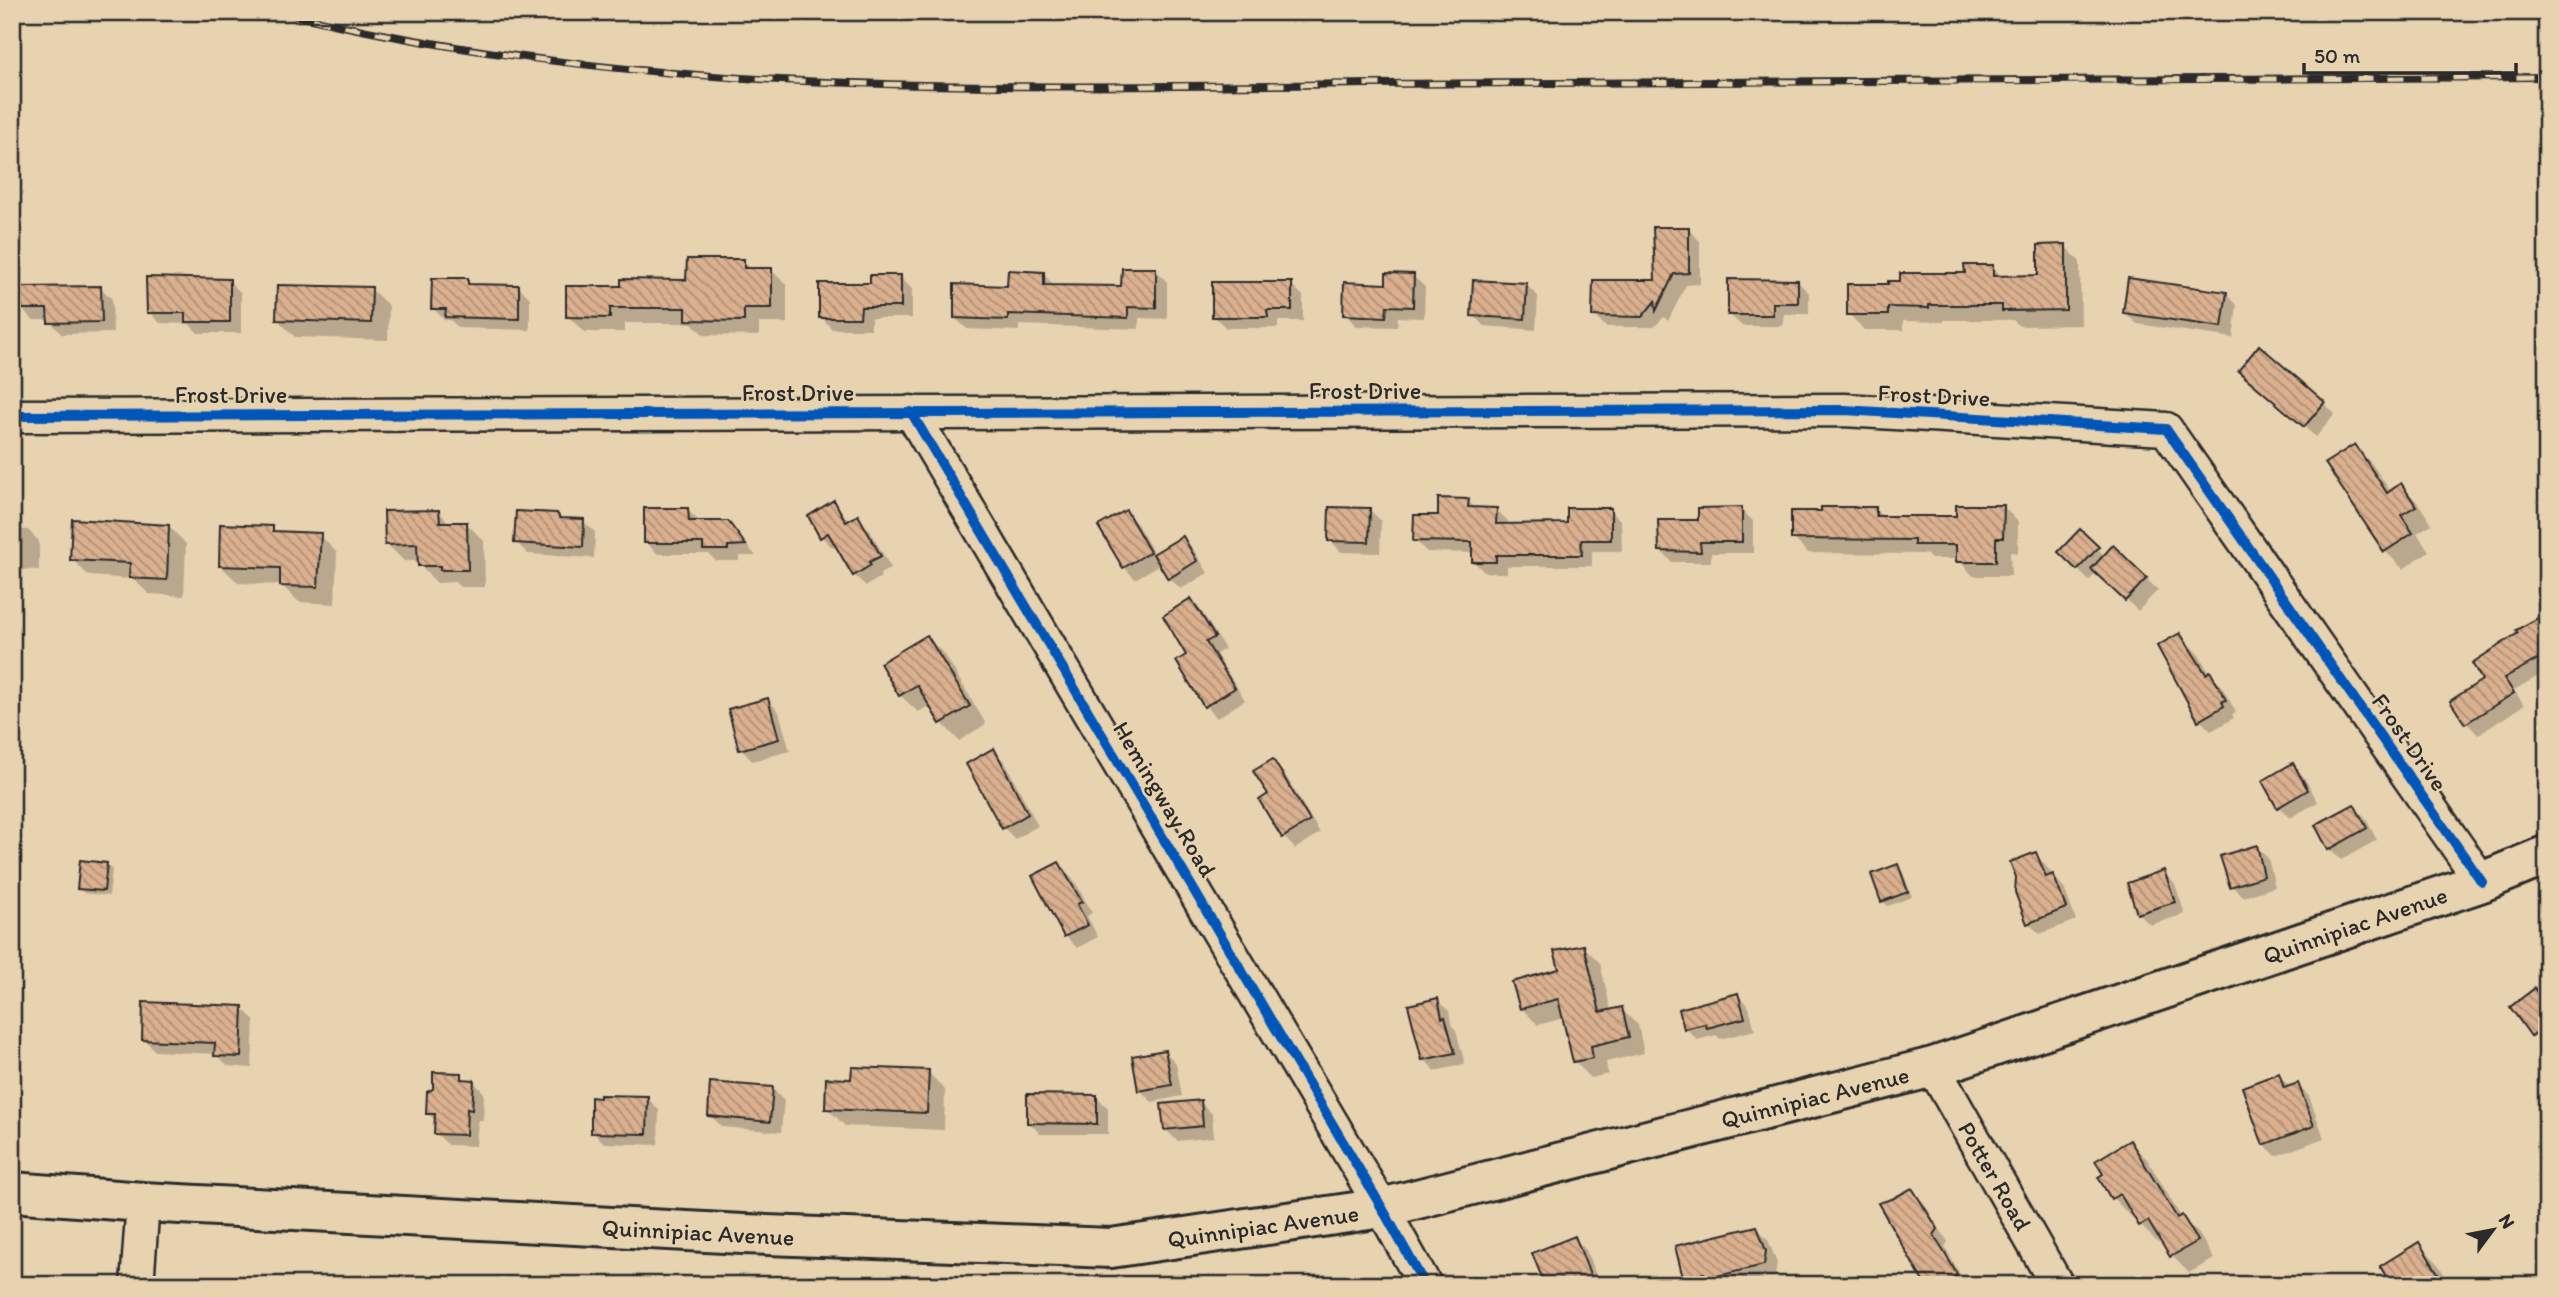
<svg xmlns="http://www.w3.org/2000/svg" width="2559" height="1297" viewBox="0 0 2559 1297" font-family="Itim,sans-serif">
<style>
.shadow{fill:#0003}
.building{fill:url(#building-back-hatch);stroke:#2b2b2b;stroke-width:2}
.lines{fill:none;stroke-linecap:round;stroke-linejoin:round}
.minor-casing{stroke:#2b2b2b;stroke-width:37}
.secondary-casing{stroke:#2b2b2b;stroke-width:44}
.minor{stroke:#e8d3b1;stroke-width:32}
.secondary{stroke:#e8d3b1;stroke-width:38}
.rail-casing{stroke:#2b2b2b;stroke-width:8}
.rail{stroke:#e8d3b1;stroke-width:5;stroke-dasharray:16;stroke-linecap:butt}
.cycleway-casing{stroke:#e8d3b1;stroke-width:15}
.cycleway{stroke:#0057b8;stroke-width:10}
.labels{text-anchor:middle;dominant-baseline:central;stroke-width:5;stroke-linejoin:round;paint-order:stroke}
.street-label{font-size:24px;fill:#2b2b2b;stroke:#e8d3b1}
</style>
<defs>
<pattern id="building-back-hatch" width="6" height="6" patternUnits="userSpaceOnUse" patternTransform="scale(1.75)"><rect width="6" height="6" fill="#dab08f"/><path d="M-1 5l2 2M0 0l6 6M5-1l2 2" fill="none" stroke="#b18f75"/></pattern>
</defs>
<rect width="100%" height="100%" fill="#e8d3b1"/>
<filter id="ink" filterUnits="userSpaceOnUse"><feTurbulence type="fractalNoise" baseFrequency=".0143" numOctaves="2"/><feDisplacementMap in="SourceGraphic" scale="14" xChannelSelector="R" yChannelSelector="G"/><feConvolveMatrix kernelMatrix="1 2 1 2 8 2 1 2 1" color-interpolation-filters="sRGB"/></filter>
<g filter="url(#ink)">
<g class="shadow">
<polygon points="1688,229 1700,241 1700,284 1686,285 1668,321 1664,317 1654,327 1606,327 1594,315 1657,282"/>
<polygon points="2065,246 2080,262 2081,325 2019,326 2013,320 1944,320 1944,322 1903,321 1903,330 1864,330 1849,314 1890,286 1966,275 1992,267 2003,277 2040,277"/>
<polygon points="743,261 751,269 771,270 787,285 787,323 759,323 759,336 704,335 692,323 625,323 625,332 584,332 568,316 622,288 688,282"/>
<polygon points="1156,270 1167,282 1167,319 1139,318 1139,329 1019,325 1019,331 967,329 955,318 1009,288 1043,273 1055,287 1123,288"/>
<polygon points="1413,276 1425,287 1424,318 1398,317 1397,327 1356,326 1345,314 1387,285"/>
<polygon points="900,277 912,289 912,318 871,318 871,329 832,329 821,317 872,285"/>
<polygon points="467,280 472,285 519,287 530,298 530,330 459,328 450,320 444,320 433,308"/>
<polygon points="229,281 241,293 241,333 198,333 189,324 160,323 149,312"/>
<polygon points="1798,282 1809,293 1809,314 1784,314 1783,326 1742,326 1730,315"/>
<polygon points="1291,284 1303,296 1303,321 1278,321 1278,328 1226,328 1214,316"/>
<polygon points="1526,285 1538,296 1536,330 1484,326 1473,315"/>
<polygon points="101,288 112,299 113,333 61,334 49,320 33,320 21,308"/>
<polygon points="371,289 389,306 388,340 295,337 278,320"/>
<polygon points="2226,293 2237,305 2233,338 2137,324 2125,313"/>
<polygon points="2240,371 2324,403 2335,414 2316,437"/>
<polygon points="2355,446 2372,464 2391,492 2401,485 2418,503 2432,524 2417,533 2429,551 2403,569 2385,551 2328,464"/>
<polygon points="1468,501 1476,509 1496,509 1508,521 1507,525 1569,525 1610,510 1621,521 1622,551 1592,551 1592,566 1507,566 1507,573 1485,573 1473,561 1474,553 1427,552 1415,540 1440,517"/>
<polygon points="833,502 850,522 857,518 869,529 891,568 880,574 881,577 866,586 854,575 838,546 833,548 822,537"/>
<polygon points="2003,506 2018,522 2018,553 2010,552 2011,576 1973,576 1958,559 1931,559 1926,554 1808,553 1793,538 1875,509 1884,518 1958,518"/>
<polygon points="1369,509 1381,521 1380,553 1341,552 1330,540"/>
<polygon points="1741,509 1753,521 1753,553 1711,553 1711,562 1672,562 1661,551 1700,522"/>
<polygon points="687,510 699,521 727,523 756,556 739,556 739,561 716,561 709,554 658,554 646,543"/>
<polygon points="439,512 450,524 466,523 484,541 485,587 460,587 455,582 437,583 419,565 419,561 404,561 387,544"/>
<polygon points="1125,513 1137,524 1155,555 1183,538 1194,550 1208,573 1181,589 1169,578 1161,564 1135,579 1124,567"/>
<polygon points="557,514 562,520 583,521 595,532 594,558 528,554 516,542"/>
<polygon points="169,526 186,544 184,596 149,594 133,579 89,576 72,559"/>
<polygon points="272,528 278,533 320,535 337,553 335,604 299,602 281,585 238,583 221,566"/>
<polygon points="12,529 28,530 39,541 39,570 13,569 13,584"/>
<polygon points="2080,531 2105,556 2113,548 2158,590 2138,611 2097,572 2089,581 2060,552"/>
<polygon points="1190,601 1202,612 1225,649 1216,654 1245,700 1217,718 1206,706 1178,662 1189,655"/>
<polygon points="2547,615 2547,671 2514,690 2524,705 2478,735 2467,723 2453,702 2485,681"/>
<polygon points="2180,635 2199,655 2210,674 2221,685 2236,712 2232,714 2234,718 2211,731 2200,720"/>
<polygon points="927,637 945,655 986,724 959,741 942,723 931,705 918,712 900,695"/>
<polygon points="768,700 779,712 790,751 752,761 741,749"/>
<polygon points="993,751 1005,762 1038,826 1015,839 1004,828"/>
<polygon points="1272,761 1284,773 1320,833 1295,849 1284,837 1261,800 1270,795"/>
<polygon points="2292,765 2304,777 2318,802 2290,818 2279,807"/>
<polygon points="2353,806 2365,817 2377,840 2341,860 2329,849"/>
<polygon points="2256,847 2268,858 2275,887 2243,897 2232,886"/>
<polygon points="2036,854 2064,888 2076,920 2040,934 2028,923"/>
<polygon points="1058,864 1076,883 1092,913 1087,916 1098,937 1077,948 1066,936 1034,877"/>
<polygon points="106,865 112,870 109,896 84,893 79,888"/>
<polygon points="1898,866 1903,872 1912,897 1888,906 1882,901"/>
<polygon points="2163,872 2175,884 2185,914 2150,925 2139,914"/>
<polygon points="1583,946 1600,963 1611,1011 1621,1009 1638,1025 1644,1053 1606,1062 1608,1074 1591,1078 1574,1061 1564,1018 1538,1025 1521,1008"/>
<polygon points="2547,981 2547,1049 2533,1035 2513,1007"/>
<polygon points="1738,995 1749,1007 1755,1030 1720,1039 1716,1035 1697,1040 1686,1028"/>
<polygon points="1437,1000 1449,1011 1452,1026 1456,1030 1465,1064 1435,1071 1424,1059"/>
<polygon points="242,1008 254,1020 252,1068 228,1066 216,1054 155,1051 144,1039"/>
<polygon points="1165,1052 1176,1063 1182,1096 1152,1102 1140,1090"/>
<polygon points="928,1072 945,1090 944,1130 845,1126 827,1108"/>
<polygon points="12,1074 18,1079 16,1102 12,1102"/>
<polygon points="460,1075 467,1081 473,1081 484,1093 483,1120 478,1120 476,1146 448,1145 436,1133 436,1122 428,1113"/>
<polygon points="2278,1075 2290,1087 2297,1085 2309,1096 2324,1138 2276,1156 2264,1144"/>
<polygon points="772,1088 784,1100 781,1132 722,1127 710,1115"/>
<polygon points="1096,1097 1108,1108 1108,1134 1040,1134 1029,1122"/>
<polygon points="647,1098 659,1110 658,1145 604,1143 593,1132"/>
<polygon points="1200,1102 1212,1114 1214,1137 1177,1141 1165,1129"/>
<polygon points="2129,1142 2147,1159 2181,1217 2199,1234 2214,1259 2189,1273 2172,1256 2162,1240 2158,1243 2140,1225 2133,1214 2130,1216 2113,1198 2100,1177"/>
<polygon points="1911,1190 1923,1202 1948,1242 1945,1247 1966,1285 1927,1285"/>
<polygon points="1757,1228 1768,1240 1777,1263 1775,1276 1740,1285 1692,1285 1685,1277"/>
<polygon points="1575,1238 1586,1250 1600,1285 1547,1285"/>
<polygon points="2419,1244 2436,1261 2451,1285 2394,1285"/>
</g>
<g class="building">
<polygon points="1653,227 1689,227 1689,273 1674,274 1656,311 1655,301 1642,317 1592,316 1593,280 1655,280"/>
<polygon points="2066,244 2066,310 2002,311 2002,305 1929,305 1929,308 1888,307 1888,315 1847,315 1847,284 1888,284 1888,281 1900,281 1900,273 1965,273 1964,265 1993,265 1993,276 2038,275 2038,245"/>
<polygon points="687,259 744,259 744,268 772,268 772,308 744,308 744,321 686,320 686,308 610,308 610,318 566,317 566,286 621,286 621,279 686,280"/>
<polygon points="1122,268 1156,268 1156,308 1128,307 1128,318 1008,314 1008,320 954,318 954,284 1007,286 1008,270 1044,272 1044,285 1121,286"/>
<polygon points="1386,273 1414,274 1413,307 1387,306 1386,317 1343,315 1344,282 1386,284"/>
<polygon points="870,275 901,275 901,307 861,307 860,318 819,318 819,283 870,283"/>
<polygon points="146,277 230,279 230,322 185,322 185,313 147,313"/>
<polygon points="432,278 468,278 468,284 519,285 519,319 445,317 446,309 431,309"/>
<polygon points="2128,278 2227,292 2222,327 2123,313"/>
<polygon points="1728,279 1798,280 1798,303 1773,303 1773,315 1728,315"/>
<polygon points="1473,280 1527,283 1525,319 1471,316"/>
<polygon points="1212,282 1292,282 1292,310 1267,310 1268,317 1212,317"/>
<polygon points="277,285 372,287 371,323 276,320"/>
<polygon points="101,286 102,322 48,323 47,309 19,309 19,287"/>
<polygon points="2259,345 2325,402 2304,427 2238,371"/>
<polygon points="2355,444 2387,493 2401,483 2416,506 2401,515 2413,533 2384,552 2325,463"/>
<polygon points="1438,498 1469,499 1468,507 1497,508 1496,524 1567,523 1567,508 1611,508 1611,540 1581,540 1582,555 1496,555 1496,562 1472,562 1472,542 1413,541 1414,515 1438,515"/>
<polygon points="834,500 846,522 858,515 881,556 869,562 871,565 853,576 828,533 820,538 808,516"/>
<polygon points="1956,505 2004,505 2003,538 1996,538 1996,562 1956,562 1956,545 1914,545 1914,540 1791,539 1791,511 1821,511 1821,507 1876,507 1876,516 1956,516"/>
<polygon points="1329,507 1370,508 1369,542 1328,541"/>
<polygon points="1742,507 1742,542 1700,542 1701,552 1659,551 1658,520 1698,520 1698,508"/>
<polygon points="644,508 688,508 689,521 728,521 746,545 728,546 728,550 703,550 703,543 644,543"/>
<polygon points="439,510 440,522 467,522 468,570 440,570 440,566 418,566 417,544 385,545 384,511"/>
<polygon points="1126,510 1150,552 1123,568 1098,526"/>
<polygon points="516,511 557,513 560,518 584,519 583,547 514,543"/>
<polygon points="72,519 169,525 167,580 129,578 130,563 70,560"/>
<polygon points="220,524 273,526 273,531 321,533 318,587 280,586 280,568 219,566"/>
<polygon points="2080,529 2099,547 2077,570 2058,552"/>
<polygon points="1183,536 1197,561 1168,579 1153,554"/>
<polygon points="2113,545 2147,578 2125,601 2091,569"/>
<polygon points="1191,598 1215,637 1206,642 1235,688 1204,707 1176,661 1186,655 1163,616"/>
<polygon points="2547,613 2547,654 2504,678 2514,693 2465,724 2450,701 2482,680 2472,663 2518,633 2516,630"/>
<polygon points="2180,633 2206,674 2210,671 2226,700 2222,702 2224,706 2198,721 2157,646"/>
<polygon points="927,635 970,706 940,724 917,685 899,696 880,663"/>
<polygon points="768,698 779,739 739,750 728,709"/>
<polygon points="994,748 1028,814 1002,829 966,764"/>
<polygon points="1273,759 1310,821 1282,838 1259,800 1268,794 1253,771"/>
<polygon points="2293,763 2308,790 2277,808 2262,781"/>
<polygon points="2354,804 2367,828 2328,850 2315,825"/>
<polygon points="2257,845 2264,876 2230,887 2220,856"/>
<polygon points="2036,852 2046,877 2053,874 2066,908 2027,924 2015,892 2016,877 2010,862"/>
<polygon points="80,860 107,863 104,891 77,889"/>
<polygon points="1059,862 1082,902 1077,904 1088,925 1064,937 1032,876"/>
<polygon points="1898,864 1908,892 1881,902 1871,874"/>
<polygon points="2164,870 2175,902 2137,914 2127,883"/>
<polygon points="1584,945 1600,1012 1622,1007 1629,1037 1591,1046 1593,1058 1573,1062 1558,999 1520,1009 1512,982 1559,969 1554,951"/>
<polygon points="2547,986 2547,1025 2531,1036 2510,1007 2535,988 2538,992"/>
<polygon points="1738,993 1745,1018 1707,1028 1705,1024 1684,1029 1679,1009"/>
<polygon points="1438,998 1442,1018 1445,1017 1455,1053 1422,1060 1408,1005"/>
<polygon points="143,1002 243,1006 241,1057 214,1056 215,1043 142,1040"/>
<polygon points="1165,1050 1172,1085 1138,1091 1132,1056"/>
<polygon points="852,1067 929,1070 927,1113 825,1109 826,1078 851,1079"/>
<polygon points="433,1072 461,1073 461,1079 474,1080 472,1110 467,1109 466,1135 434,1134 435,1114 426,1114 427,1092 433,1089"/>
<polygon points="2279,1073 2284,1088 2298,1083 2314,1126 2263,1145 2242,1087"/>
<polygon points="710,1082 773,1087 770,1122 708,1116"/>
<polygon points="1027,1094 1097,1095 1097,1124 1027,1123"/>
<polygon points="600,1095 648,1096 647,1134 591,1133 591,1097 600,1098"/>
<polygon points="1201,1100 1203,1126 1164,1130 1161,1104"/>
<polygon points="2130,1140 2177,1218 2182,1215 2198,1241 2170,1257 2148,1221 2139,1226 2120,1194 2111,1199 2098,1177 2103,1174 2095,1161"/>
<polygon points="1912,1188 1938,1229 1934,1235 1957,1274 1947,1285 1925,1285 1878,1203 1892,1199"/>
<polygon points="1757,1226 1766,1251 1764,1265 1709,1278 1704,1273 1683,1278 1675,1246"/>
<polygon points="1575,1236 1594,1285 1545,1285 1532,1253"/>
<polygon points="2419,1242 2445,1285 2391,1285 2380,1266"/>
</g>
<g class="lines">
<defs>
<g id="minor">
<polyline points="911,412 1382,1208 1425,1285"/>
<polyline points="12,416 1844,410 2166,429 2482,882"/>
<polyline points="1933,1067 2057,1285"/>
<polyline points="137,1285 143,1202"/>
</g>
<polyline id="secondary" points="12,1192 143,1202 743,1234 1111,1248 1382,1208 1933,1067 2482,882 2547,855"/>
</defs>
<use href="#minor" class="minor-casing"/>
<use href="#secondary" class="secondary-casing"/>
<use href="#minor" class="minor"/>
<use href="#secondary" class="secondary"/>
<defs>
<path id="rail" d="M282 12C638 100 1008 87 1371 84 1763 82 2155 80 2547 77"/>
</defs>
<use href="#rail" class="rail-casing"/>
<use href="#rail" class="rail"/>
<defs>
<g id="cycleway">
<polyline points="911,412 1382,1208 1425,1285"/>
<polyline points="12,416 1844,410 2166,429 2482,882"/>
</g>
</defs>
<use href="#cycleway" class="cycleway-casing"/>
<use href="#cycleway" class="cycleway"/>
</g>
</g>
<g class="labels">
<g class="street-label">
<text x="1365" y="390">Frost Drive</text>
<text x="798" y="392">Frost Drive</text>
<text x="231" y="394">Frost Drive</text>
<text transform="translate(1934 395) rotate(3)">Frost Drive</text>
<text transform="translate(2410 742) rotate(55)">Frost Drive</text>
<text transform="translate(1165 799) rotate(59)">Hemingway Road</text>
<text transform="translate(2355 925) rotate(-19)">Quinnipiac Avenue</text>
<text transform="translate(1815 1097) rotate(-14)">Quinnipiac Avenue</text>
<text transform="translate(1995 1176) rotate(60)">Potter Road</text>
<text transform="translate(1263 1226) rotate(-8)">Quinnipiac Avenue</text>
<text transform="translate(698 1232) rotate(3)">Quinnipiac Avenue</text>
</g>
</g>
<rect width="2559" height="1297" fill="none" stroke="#e8d3b1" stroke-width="42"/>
<rect x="21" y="21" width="2517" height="1255" fill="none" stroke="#2b2b2b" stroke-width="2.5" filter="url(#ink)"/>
<g transform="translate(2493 1230) rotate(58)" stroke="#e8d3b1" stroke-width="5" paint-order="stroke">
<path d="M0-5L12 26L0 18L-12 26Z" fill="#2b2b2b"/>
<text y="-10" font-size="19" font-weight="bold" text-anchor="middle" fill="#2b2b2b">N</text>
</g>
<path d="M2304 63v10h212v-10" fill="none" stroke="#2b2b2b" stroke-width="3.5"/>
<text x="2314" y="63" font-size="21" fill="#2b2b2b" stroke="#e8d3b1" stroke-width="5" paint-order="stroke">50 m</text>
</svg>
